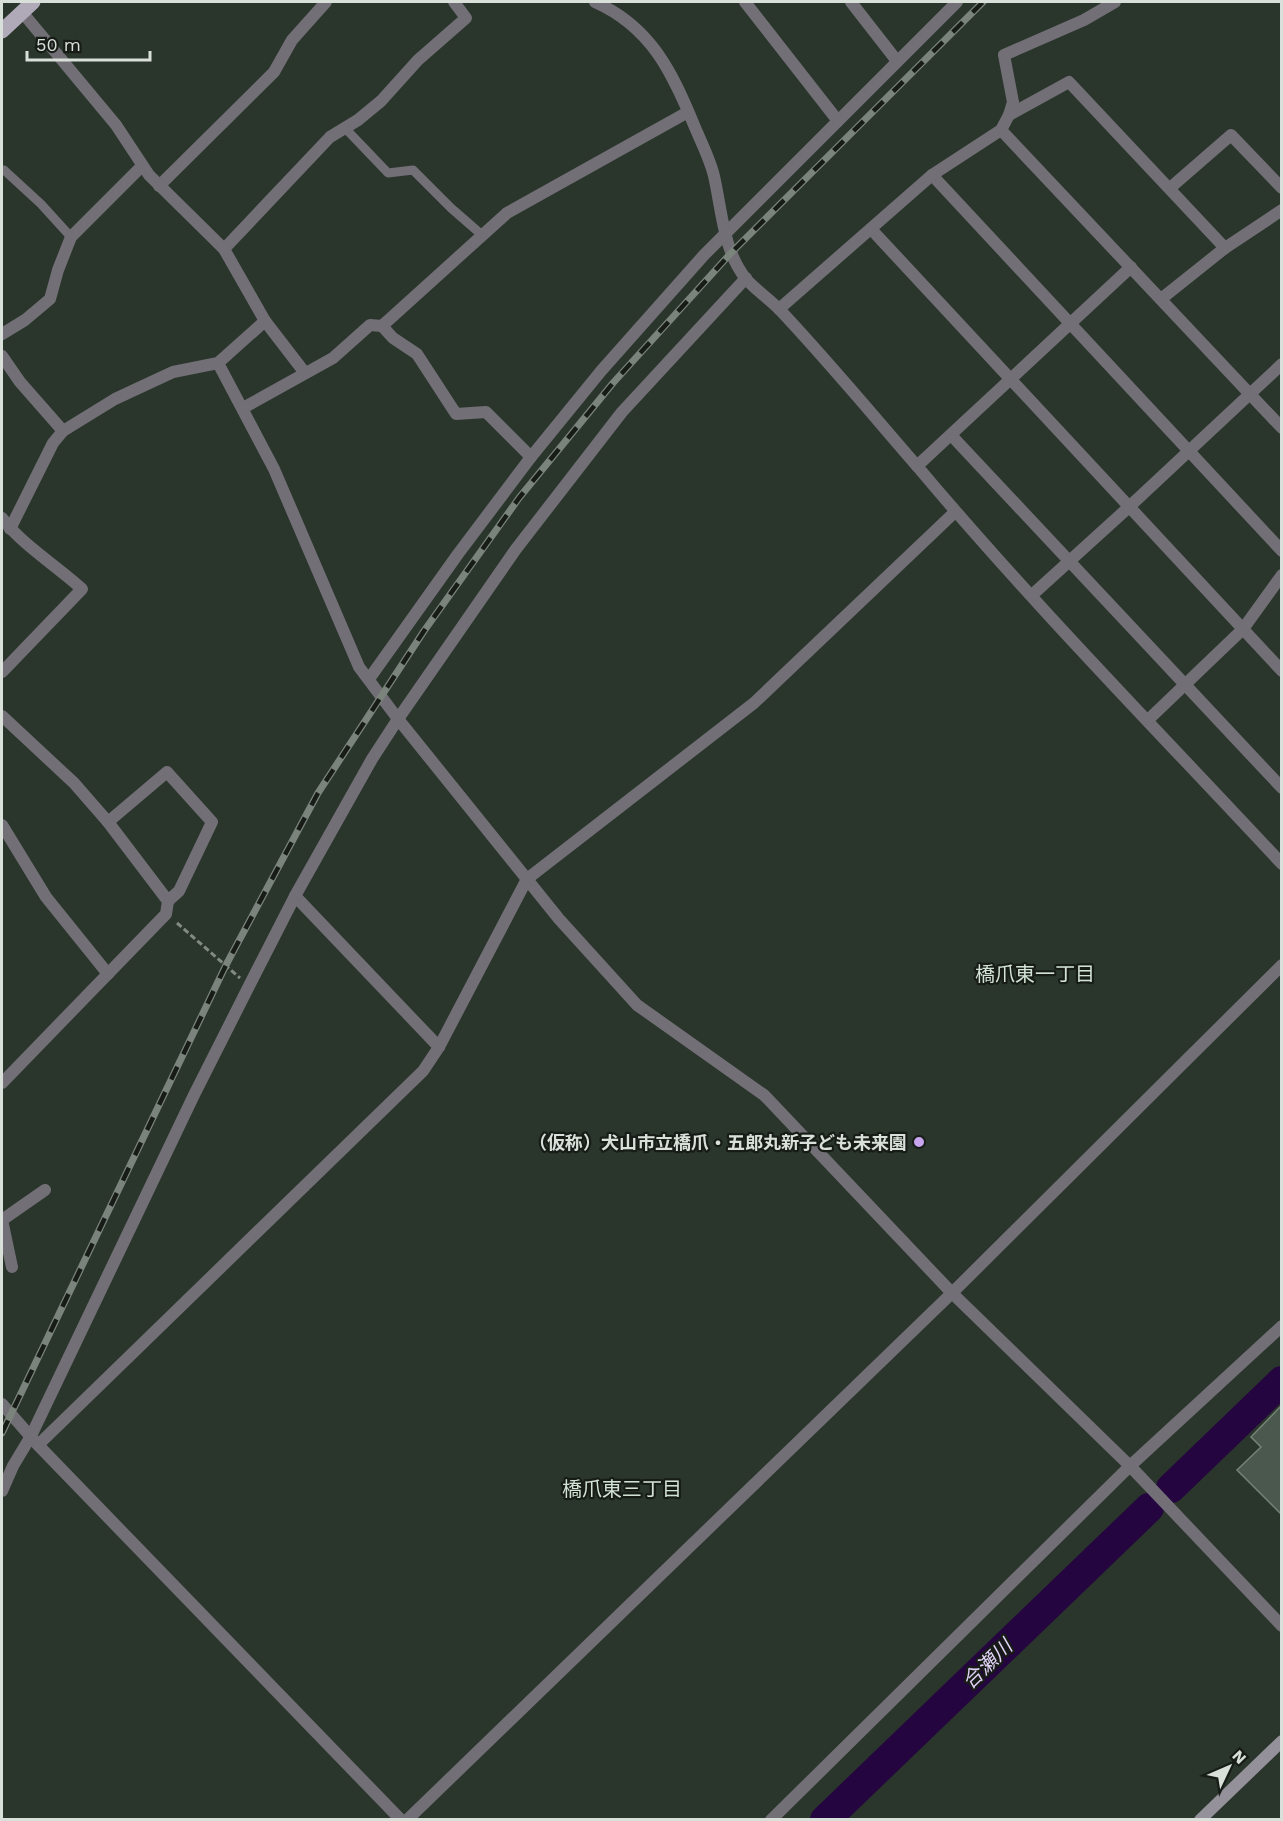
<svg xmlns="http://www.w3.org/2000/svg" width="1283" height="1821" viewBox="0 0 1283 1821" font-family="'Work Sans','Noto Sans JP',sans-serif">
<style>
.lines{fill:none;stroke-linecap:round;stroke-linejoin:round}
.river{stroke:#25053f;stroke-width:30}
.building{fill:#4b584d;stroke:#758377;stroke-width:1.5}
.path{stroke:#818b83;stroke-width:3;stroke-dasharray:6 3;stroke-linecap:butt}
.lane{stroke:#726f76;stroke-width:9}
.street{stroke:#726f76;stroke-width:12}
.secondary{stroke:#95919b;stroke-width:12}
.primary{stroke:#b0aab8;stroke-width:15}
.rail-casing{stroke:#7b847c;stroke-width:7}
.rail{stroke:#171c17;stroke-width:4.5;stroke-dasharray:14;stroke-linecap:butt}
.poi-dot{fill:#c7a6ef;stroke:#171c17;stroke-width:2}
.labels{text-anchor:middle;dominant-baseline:central;stroke-width:4.5;stroke-linejoin:round;paint-order:stroke}
.poi-label{font-size:18px;font-weight:bold;fill:#d9e0da;stroke:#171c17;text-anchor:end}
.neighbourhood-label{font-size:20px;fill:#d2e2d4;stroke:#171c17}
.water-label{font-size:20px;font-style:italic;fill:#e3d3f8;stroke:#171c17}
</style>
<rect width="100%" height="100%" fill="#2a362c"/>
<g class="lines">
<g class="river">
<polyline points="1171,1488 1282,1381"/>
<polyline points="825,1820 1149,1508"/>
</g>
</g>
<polygon class="building" points="1281,1406 1281,1514 1237,1470 1261,1447 1251,1437"/>
<g class="lines">
<polyline class="path" points="177,923 240,978"/>
<g class="lane">
<polyline points="344,127 388,173 413,170 451,208 482,235"/>
<polyline points="2,171 4,170 41,204 71,237"/>
</g>
<g class="street">
<path d="M595 2C651 27 672 72 694 125 701 142 710 159 714 176 722 211 723 250 746 279 756 290 769 299 780 310 827 360 872 414 917 466L1131 267"/>
<polyline points="745,2 838,121"/>
<polyline points="851,2 897,61"/>
<polyline points="1009,115 1013,102 1004,55 1084,20 1115,2"/>
<polyline points="1001,130 1282,428"/>
<polyline points="932,175 1282,551"/>
<polyline points="159,186 274,72 292,40 326,2"/>
<polyline points="1170,188 1231,135 1282,188"/>
<polyline points="871,229 1282,671"/>
<polyline points="224,249 330,137 358,120 381,101 418,60 466,18 454,2"/>
<polyline points="1161,299 1225,248"/>
<polyline points="779,309 932,175 1001,130 1009,115 1069,82 1225,248 1282,210"/>
<polyline points="265,321 305,373"/>
<polyline points="382,326 393,338 417,354 456,414 486,412 531,457"/>
<polyline points="2,334 25,320 50,299 58,270 71,237 142,166"/>
<polyline points="2,356 20,382 63,431"/>
<polyline points="218,363 274,469 359,667 398,719 559,919 637,1005 764,1095 952,1293 1130,1466 1282,1626"/>
<polyline points="243,408 333,358 370,325 382,326 507,213 688,112"/>
<polyline points="951,435 1282,788"/>
<path d="M917 466C1033 604 1159 732 1282 864"/>
<path d="M2 518C20 543 58 567 82 589L2 672"/>
<polyline points="10,529 53,443 63,431 115,399 173,372 218,363 265,321 224,249 149,175 116,125 22,12"/>
<polyline points="1032,595 1129,507 1282,364"/>
<polyline points="369,679 458,554 531,457 601,371 704,255 957,2"/>
<polyline points="2,716 74,783 108,822 168,901 166,914 2,1083"/>
<polyline points="1148,720 1243,629 1282,575"/>
<polyline points="108,822 167,772 212,822 179,891 168,901"/>
<polyline points="2,825 46,897 108,974"/>
<polyline points="295,896 439,1047"/>
<polyline points="2,1220 45,1190"/>
<polyline points="2,1220 12,1267"/>
<polyline points="2,1404 38,1445 401,1820"/>
<polyline points="38,1445 423,1071 439,1047 527,879 754,703 955,512"/>
<polyline points="2,1491 13,1466 31,1436 194,1095 249,986 295,896 372,759 398,719 516,549 622,412 746,278"/>
<polyline points="407,1820 952,1293 1282,965"/>
<polyline points="771,1820 1130,1466 1282,1326"/>
</g>
<polyline class="secondary" points="1200,1820 1282,1741"/>
<polyline class="primary" points="2,31 33,2"/>
<defs>
<polyline id="rail" points="2,1433 226,965 318,793 424,631 519,498 613,383 731,253 983,2"/>
</defs>
<use href="#rail" class="rail-casing"/>
<use href="#rail" class="rail"/>
</g>
<circle class="poi-dot" cx="919" cy="1142" r="6"/>
<g class="labels">
<g class="poi-label">
<text x="907" y="1142">（仮称）犬山市立橋爪・五郎丸新子ども未来園</text>
</g>
<g class="neighbourhood-label">
<text x="1035" y="974">橋爪東一丁目</text>
<text x="622" y="1489">橋爪東三丁目</text>
</g>
<g class="water-label">
<text transform="translate(987 1664) rotate(-44)">合瀬川</text>
</g>
</g>
<rect width="1283" height="1821" fill="none" stroke="#d9e0da" stroke-width="6"/>
<g transform="translate(1229 1767) rotate(46)" stroke="#171c17" stroke-width="4.5" paint-order="stroke">
<path d="M0-4.5L10 22L0 15L-10 22Z" fill="#d9e0da"/>
<text y="-9" font-size="16" font-weight="bold" text-anchor="middle" fill="#d9e0da">N</text>
</g>
<path d="M27 51v9h123v-9" fill="none" stroke="#d9e0da" stroke-width="3"/>
<text x="36" y="51" font-size="18" fill="#d9e0da" stroke="#171c17" stroke-width="4.5" paint-order="stroke">50 m</text>
</svg>
